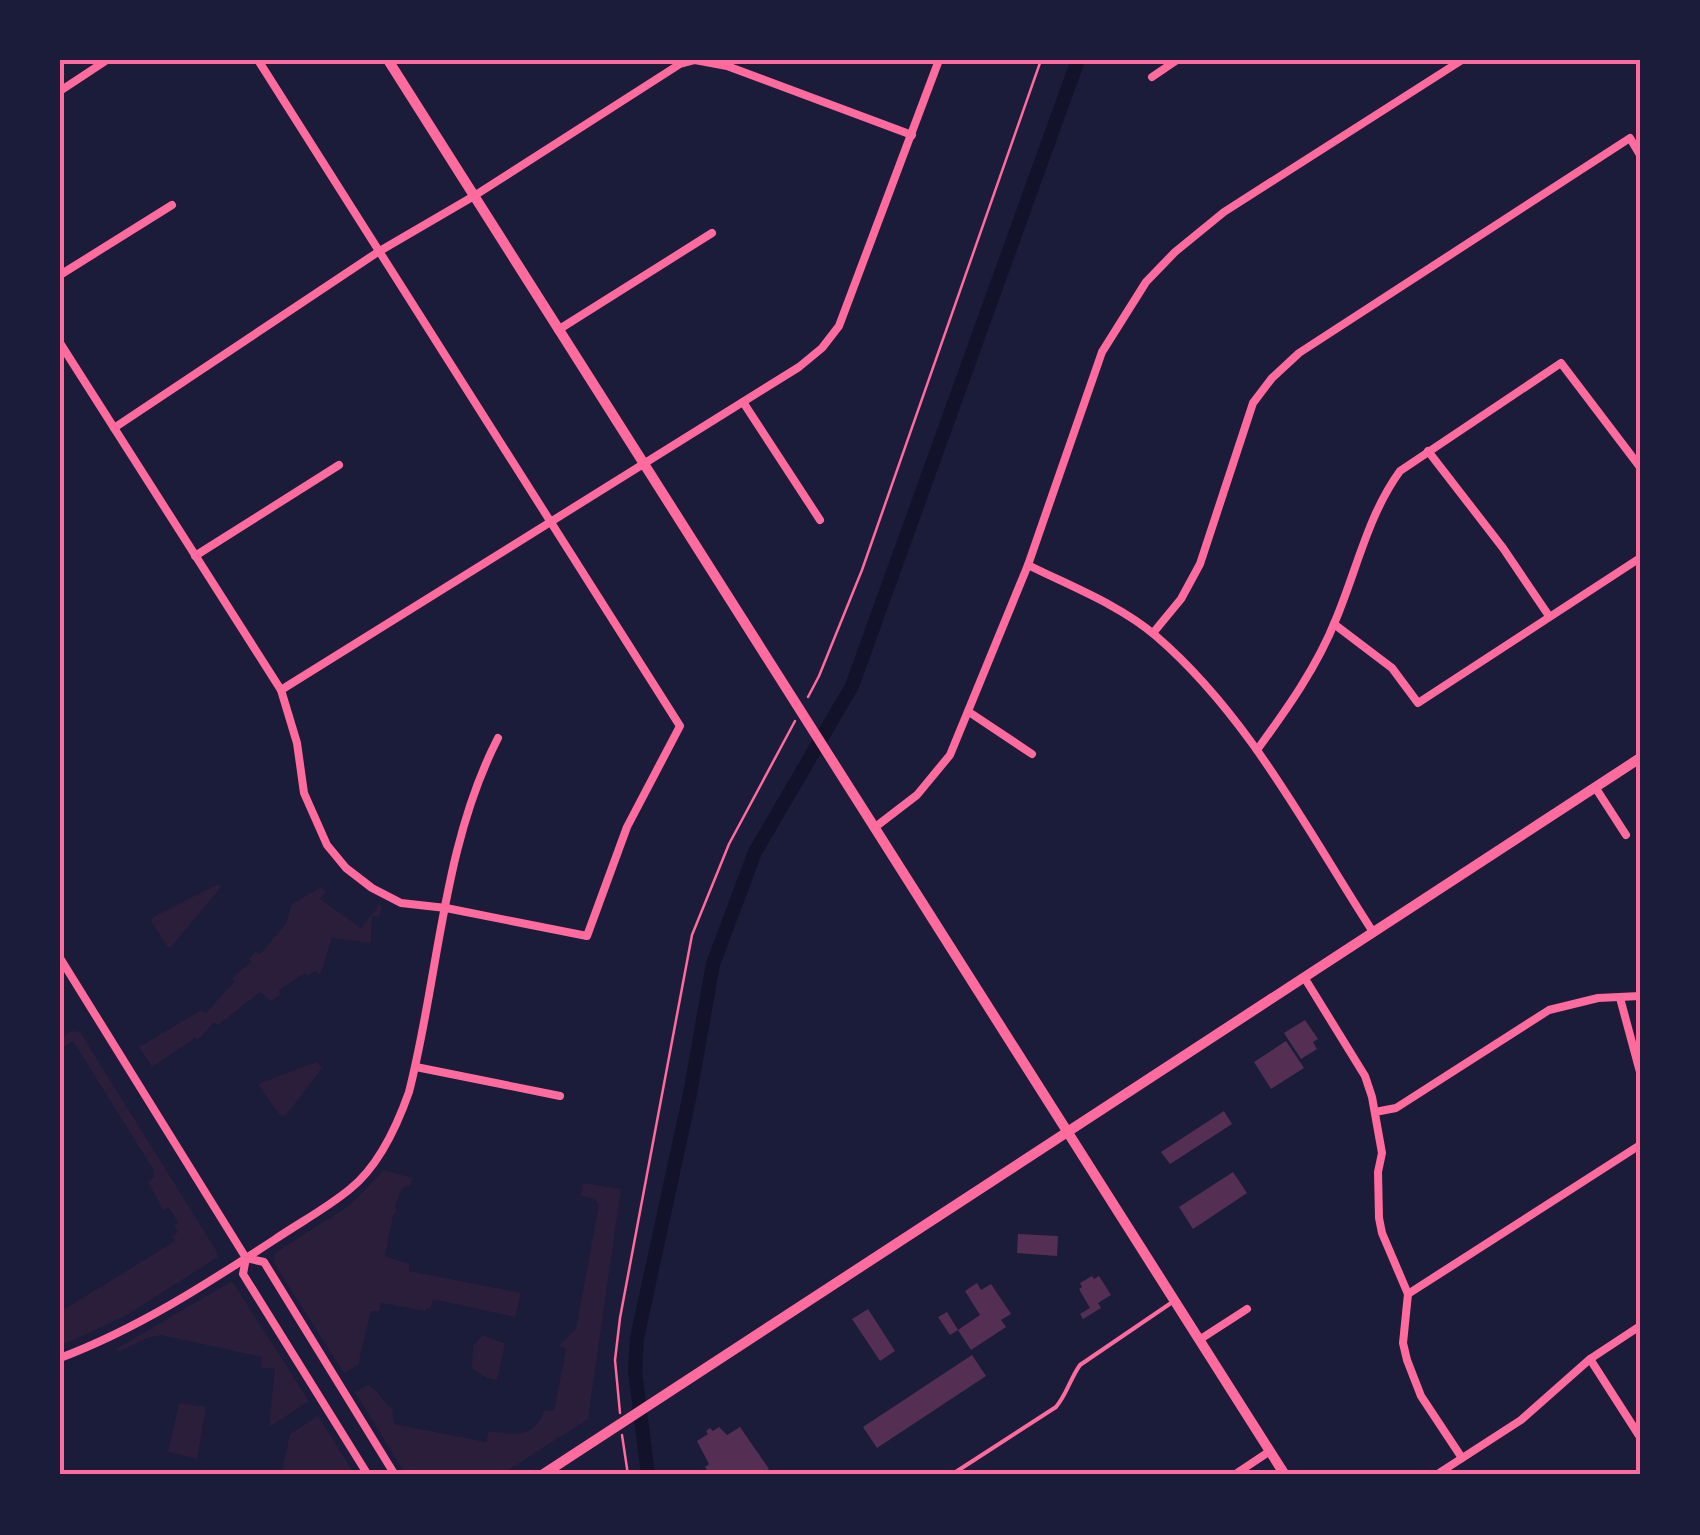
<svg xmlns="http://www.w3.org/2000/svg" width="1700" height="1535" viewBox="0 0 1700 1535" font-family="'Sofia Sans Condensed',sans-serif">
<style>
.green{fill:#2a1e3b}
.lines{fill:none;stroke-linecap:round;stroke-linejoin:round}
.canal{stroke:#12122b;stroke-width:14}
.building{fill:#542f53}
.path{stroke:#ff6b9d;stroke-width:2.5}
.service{stroke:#ff6b9d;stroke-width:4}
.minor{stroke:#ff6b9d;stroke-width:8}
.secondary{stroke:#ff6b9d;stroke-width:10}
.neatline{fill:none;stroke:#ff6b9d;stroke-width:4}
</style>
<rect width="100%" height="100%" fill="#1b1b3a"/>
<g class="green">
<polygon points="218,884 221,887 171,947 167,946 151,921 153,917"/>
<polygon points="321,887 326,891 320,899 361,928 378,907 377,904 382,906 379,917 372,916 371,943 332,938 320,975 315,971 308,976 305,973 279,990 280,995 271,1001 260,992 218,1025 214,1022 198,1040 195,1038 152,1067 139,1047 201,1010 206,1013 235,981 232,978 251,962 249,959 255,952 260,954 286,924 292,904"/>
<polygon points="72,1031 80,1032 217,1252 218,1257 125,1316 60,1346 60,1312 175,1241 172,1237 178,1232 174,1226 178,1222 169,1208 163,1210 148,1182 154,1177 153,1169 73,1041 60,1049 60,1039"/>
<polygon points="316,1062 322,1067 320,1071 285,1116 280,1115 258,1084"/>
<polygon points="384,1170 412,1178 410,1186 403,1187 395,1205 397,1212 393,1215 385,1256 409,1264 409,1271 521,1293 515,1317 433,1299 431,1309 427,1308 426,1311 381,1303 379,1311 371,1311 358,1365 344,1373 274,1263 275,1253 350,1205"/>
<path d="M583 1183 621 1189 588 1419 500 1475H406L355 1392 368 1385C379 1390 382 1402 392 1409L394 1424 486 1442 489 1431C514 1435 535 1439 544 1410L554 1411 566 1349 559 1346 576 1329 599 1205 594 1199 581 1196Z"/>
<polygon points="232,1281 309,1401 269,1427 275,1369 261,1368 262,1357 161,1335 147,1338 118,1352 116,1349"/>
<polygon points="483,1335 505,1344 497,1380 487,1378 472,1368 473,1346"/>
<polygon points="179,1403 206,1407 197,1459 168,1452"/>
<polygon points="318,1416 355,1475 281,1475 290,1434"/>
</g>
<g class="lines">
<polyline class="canal" points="648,1475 635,1370 637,1338 690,1094 713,964 755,852 852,686 1078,60"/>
</g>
<g class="building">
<polygon points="1305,1020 1318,1039 1313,1042 1317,1049 1301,1059 1284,1033"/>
<polygon points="1286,1041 1304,1068 1271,1089 1254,1062"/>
<polygon points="1224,1111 1232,1124 1170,1164 1161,1152"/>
<polygon points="1233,1172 1247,1193 1193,1229 1179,1207"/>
<polygon points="1018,1234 1058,1236 1057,1256 1017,1253"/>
<polygon points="1092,1276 1094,1279 1099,1276 1111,1295 1098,1303 1101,1308 1083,1319 1080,1314 1090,1308 1079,1289 1082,1287 1080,1283"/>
<polygon points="977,1283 981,1290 991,1284 1011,1314 1001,1320 1006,1327 971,1350 958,1330 950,1335 938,1317 947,1312 958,1330 980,1315 965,1291"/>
<polygon points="868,1309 895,1351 880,1361 852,1319"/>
<polygon points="972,1355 986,1376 877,1448 863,1427"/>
<polygon points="719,1427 727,1435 740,1427 769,1469 760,1475 753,1475 750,1470 742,1475 704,1475 708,1472 705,1467 709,1464 697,1441 708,1434 706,1431 710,1428 713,1431"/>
</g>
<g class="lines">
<g class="path">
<polyline points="808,697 819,676 862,570 1041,60"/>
<polyline points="620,1413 615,1360 620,1318 692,935 729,844 795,721"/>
<polyline points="622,1435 628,1475"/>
</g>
<path class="service" d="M951 1475 1056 1407C1067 1394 1070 1379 1080 1365L1174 1301"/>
<g class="minor">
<polyline points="1152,77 1177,60"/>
<polyline points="60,91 107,60"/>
<polyline points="60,275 172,205"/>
<polyline points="558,330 712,233"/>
<polyline points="60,343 281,690 297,743 304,793 327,845 346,868 372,888 401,903 446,908 587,936 627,827 680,726 258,60"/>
<polyline points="743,402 820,520"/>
<polyline points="114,428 378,252 474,196 680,64 695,60 727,66 912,135"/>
<polyline points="1428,451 1503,548 1549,616"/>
<polyline points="195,556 339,465"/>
<path d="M1028 565C1070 586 1120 605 1156 636 1249 716 1307 830 1373 932"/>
<polyline points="1334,624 1392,668 1418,703 1640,558"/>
<polyline points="1153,633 1181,599 1200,564 1253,403 1272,378 1299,353 1630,138 1640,155"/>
<polyline points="281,690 799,367 822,348 839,326 939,60"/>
<polyline points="969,712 1032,754"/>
<path d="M1257 750C1287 709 1317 667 1336 619 1357 569 1368 515 1400 471L1561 363 1640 467"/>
<polyline points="1595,787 1626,835"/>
<polyline points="874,828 917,795 950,755 1028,565 1102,352 1146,282 1175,252 1224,212 1462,60"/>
<polyline points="60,958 246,1258 243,1274 368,1475"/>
<polyline points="1304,977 1365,1076 1372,1097 1382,1153 1378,1172 1379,1218 1382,1233 1408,1294 1403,1343 1407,1360 1421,1396 1462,1458"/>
<polyline points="1620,998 1640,1072"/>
<polyline points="416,1067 560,1096"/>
<polyline points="1375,1112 1396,1108 1549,1010 1598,998 1640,996"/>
<polyline points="246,1258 264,1262 395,1475"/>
<polyline points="1408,1294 1640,1145"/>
<polyline points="1199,1340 1247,1309"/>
<path d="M60 1358C137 1329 205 1285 274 1240 299 1223 327 1208 350 1189 379 1166 397 1126 409 1092 439 975 442 847 498 738"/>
<polyline points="1590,1359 1640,1437"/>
<polyline points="1234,1475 1270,1451"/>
<polyline points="1436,1475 1521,1420 1590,1359 1640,1326"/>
</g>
<g class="secondary">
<polyline points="388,60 1285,1475"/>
<polyline points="542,1475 1640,758"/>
</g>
</g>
<rect width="1700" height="1535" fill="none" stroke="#1b1b3a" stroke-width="125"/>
<rect x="62" y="62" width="1576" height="1410" class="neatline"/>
</svg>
